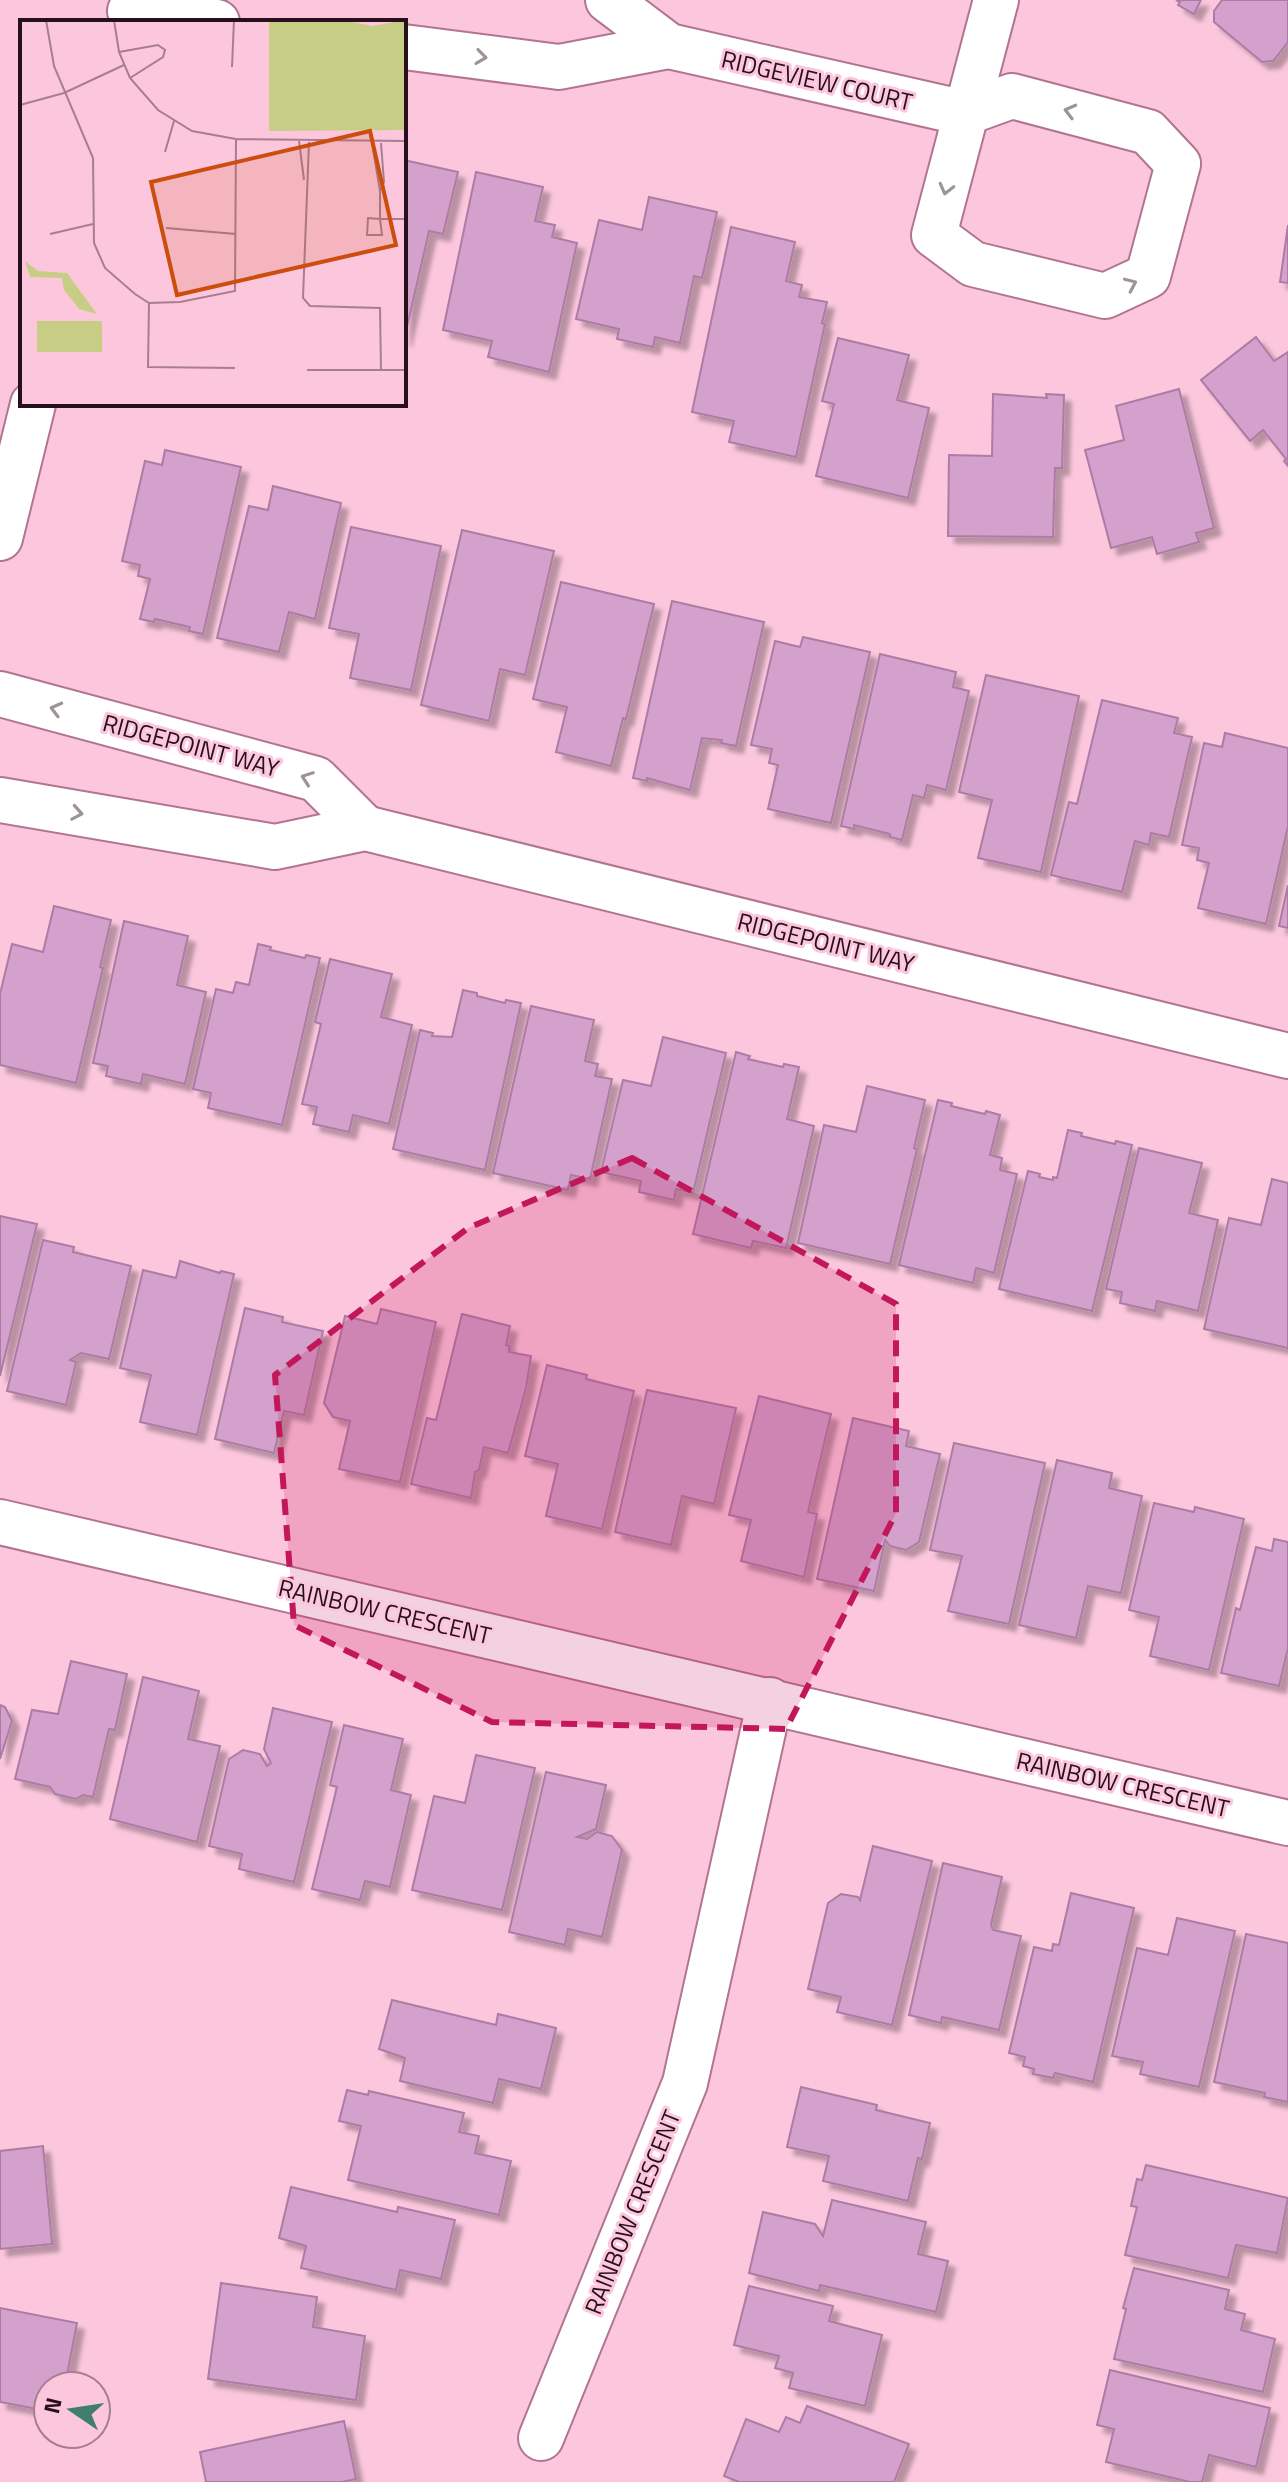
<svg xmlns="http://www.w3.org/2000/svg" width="1288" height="2482" viewBox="0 0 1288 2482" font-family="'Titillium Web',sans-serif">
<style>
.building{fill:#d3a1cb;stroke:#ac7ca5;stroke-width:2;filter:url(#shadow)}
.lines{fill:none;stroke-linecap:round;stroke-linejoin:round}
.minor-casing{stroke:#b17590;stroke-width:48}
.minor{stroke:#fff;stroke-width:44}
.oneway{stroke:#9e9398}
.marked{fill:#c2185b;fill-opacity:0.2;stroke:#c2185b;stroke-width:6;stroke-dasharray:16 10;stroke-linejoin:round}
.labels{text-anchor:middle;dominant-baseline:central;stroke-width:6;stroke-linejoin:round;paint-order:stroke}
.street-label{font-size:24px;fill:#27101b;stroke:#fcc7dd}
.inset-road{fill:none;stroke:#a77e8f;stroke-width:2}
.view{fill:#cb4e0e;fill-opacity:0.15;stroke:#cb4e0e;stroke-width:4}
.inset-edge{fill:none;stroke:#27101b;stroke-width:4}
</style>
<defs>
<filter id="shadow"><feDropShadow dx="7" dy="7" stdDeviation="2" flood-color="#0004"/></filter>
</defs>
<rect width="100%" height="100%" fill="#fcc7dd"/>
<g class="building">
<polygon points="1176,0 1201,0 1194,14 1178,5 1180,2"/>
<polygon points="1222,0 1288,0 1288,42 1273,61 1262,62 1214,22 1214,11"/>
<polygon points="404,160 458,172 443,234 429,231 404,340"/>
<polygon points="476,172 543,187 535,221 555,225 552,237 577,243 549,372 488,357 492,341 443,330"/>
<polygon points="649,197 717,212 702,278 694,276 680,343 655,337 653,347 617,339 619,329 576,319 599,220 642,230"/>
<polygon points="1288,225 1288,283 1280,282"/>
<polygon points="731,227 795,242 786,281 802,285 799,297 827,302 822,323 825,324 796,457 729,442 734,421 692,412"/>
<polygon points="1256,337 1274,361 1288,352 1288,466 1284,461 1286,459 1263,430 1250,441 1201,380"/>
<polygon points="838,338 909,355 897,400 929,408 908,498 816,476 834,404 822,401"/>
<polygon points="1179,389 1214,528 1196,533 1199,542 1157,554 1152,537 1111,548 1085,450 1124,440 1116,406"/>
<polygon points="993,394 1047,398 1046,394 1064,395 1062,468 1055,468 1053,537 948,536 949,455 992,456"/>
<polygon points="165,450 241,467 203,634 189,631 190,627 155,619 154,622 140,619 150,579 138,576 140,565 122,561 145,461 162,465"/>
<polygon points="273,486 341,503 315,619 289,612 279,652 217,638 249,506 268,510"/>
<polygon points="351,527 441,546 411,690 350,678 359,634 329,628"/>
<polygon points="462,530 554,551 525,675 500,669 489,721 421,705"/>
<polygon points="561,582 654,604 626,719 623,718 611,766 556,752 567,707 533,699"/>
<polygon points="672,601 764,622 736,746 721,743 722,740 702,738 690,790 647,778 647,781 633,778"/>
<polygon points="803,637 870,652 831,823 768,809 778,765 769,763 772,749 751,745 775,641 800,647"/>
<polygon points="880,654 956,672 953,687 969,691 946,790 927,785 924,798 913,795 902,840 890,837 890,834 854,825 854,829 841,826"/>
<polygon points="986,675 1079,696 1041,872 978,858 992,800 959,792"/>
<polygon points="1102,700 1178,718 1174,733 1192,737 1169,837 1151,833 1149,845 1135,841 1122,892 1051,875 1069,802 1077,804"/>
<polygon points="1225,733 1288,748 1288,826 1266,924 1198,908 1209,863 1197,860 1199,848 1182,845 1204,743 1222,747"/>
<polygon points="1288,885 1288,928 1279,926"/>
<polygon points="54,906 111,920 100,967 103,968 76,1083 0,1065 0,994 12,944 43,952"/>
<polygon points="124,921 188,936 177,985 206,992 185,1084 143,1074 141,1084 106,1076 108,1066 93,1063"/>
<polygon points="258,944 271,947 270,950 305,958 306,955 320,958 282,1125 208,1108 211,1093 193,1089 216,989 233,993 236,982 249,985"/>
<polygon points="330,959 392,974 381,1017 412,1025 389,1124 353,1115 349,1132 313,1124 317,1107 302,1104 321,1024 315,1022"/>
<polygon points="463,990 477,993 477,996 505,1003 506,1000 521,1003 485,1170 393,1149 420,1030 433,1033 432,1036 452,1037"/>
<polygon points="531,1006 594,1020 585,1061 598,1064 595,1076 612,1079 590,1179 571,1175 568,1190 493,1173"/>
<polygon points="663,1037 726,1053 693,1193 676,1189 674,1200 639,1192 641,1181 601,1172 623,1080 651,1086"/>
<polygon points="736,1052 750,1056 748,1059 783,1067 784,1064 799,1067 787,1119 814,1126 786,1248 753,1241 751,1248 693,1234"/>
<polygon points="867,1086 925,1100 914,1148 917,1149 890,1264 798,1243 824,1125 856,1132"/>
<polygon points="938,1100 952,1103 951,1106 985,1114 986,1111 1000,1115 990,1155 1002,1158 1000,1170 1017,1174 994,1273 976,1268 973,1283 899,1265"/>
<polygon points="1068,1130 1082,1133 1081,1136 1115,1144 1116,1141 1132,1145 1092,1311 999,1289 1028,1171 1040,1174 1039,1177 1053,1180 1053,1177 1057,1178"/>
<polygon points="1139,1148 1202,1163 1189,1213 1218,1220 1198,1311 1157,1301 1155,1311 1120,1303 1122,1292 1106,1289"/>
<polygon points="1272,1179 1288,1183 1288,1348 1204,1329 1229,1218 1261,1225"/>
<polygon points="0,1216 37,1224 0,1376"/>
<polygon points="43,1240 74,1247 73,1252 131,1266 109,1359 81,1353 70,1360 76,1362 66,1405 7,1391"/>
<polygon points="180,1261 220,1273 221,1271 234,1274 197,1435 140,1422 151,1375 120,1368 143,1270 176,1278"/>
<polygon points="245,1308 283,1317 282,1322 323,1331 304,1415 284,1411 274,1453 215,1439"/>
<polygon points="381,1309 436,1322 400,1482 339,1469 350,1421 333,1417 324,1403 345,1316 377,1324"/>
<polygon points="462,1314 510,1326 506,1345 509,1346 509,1352 531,1356 526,1388 508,1453 484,1447 479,1470 475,1472 471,1498 411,1484 427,1418 436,1420"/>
<polygon points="547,1365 587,1375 586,1379 634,1391 602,1529 546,1516 558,1464 525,1456"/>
<polygon points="647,1390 736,1408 714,1504 682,1496 671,1545 615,1532"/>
<polygon points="759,1396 831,1414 808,1512 817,1514 804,1577 741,1561 751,1520 729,1515"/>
<polygon points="853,1418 909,1431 906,1446 940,1454 919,1542 906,1550 890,1546 885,1540 874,1591 817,1579"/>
<polygon points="954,1443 1045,1463 1009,1624 948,1611 962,1556 930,1550"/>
<polygon points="1057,1460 1112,1473 1109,1488 1142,1496 1121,1593 1088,1586 1076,1638 1019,1625"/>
<polygon points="1154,1503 1194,1512 1195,1507 1244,1519 1209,1670 1150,1656 1159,1617 1129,1610"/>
<polygon points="1274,1539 1288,1542 1288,1648 1279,1686 1221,1673 1236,1608 1240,1610 1256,1547 1272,1551"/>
<polygon points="71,1661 127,1674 115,1730 109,1729 93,1797 83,1795 76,1799 55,1794 50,1787 15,1779 32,1710 58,1714"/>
<polygon points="143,1677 199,1691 188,1739 220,1746 197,1842 110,1819"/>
<polygon points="0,1705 5,1707 12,1721 0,1759"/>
<polygon points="273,1708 332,1722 294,1882 239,1869 242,1854 209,1846 229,1759 243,1750 260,1754 267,1766 271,1763 264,1749"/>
<polygon points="344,1725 403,1739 391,1790 411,1795 390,1887 365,1881 360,1900 312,1889 337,1787 330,1785"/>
<polygon points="476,1755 535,1768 502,1910 412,1890 434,1796 465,1803"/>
<polygon points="546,1772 606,1785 596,1829 577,1837 587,1839 597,1832 612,1836 622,1850 602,1937 568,1929 565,1945 509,1932"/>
<polygon points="873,1846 932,1861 892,2025 837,2012 841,1997 808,1989 828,1903 841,1894 858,1897 860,1900"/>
<polygon points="943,1863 1002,1877 991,1925 993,1930 1021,1936 999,2030 942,2017 941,2023 909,2015"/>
<polygon points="1071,1893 1134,1908 1093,2082 1055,2073 1053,2078 1033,2074 1034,2069 1023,2066 1025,2057 1009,2053 1034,1947 1052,1951 1053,1944 1059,1945"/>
<polygon points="1177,1918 1235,1931 1199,2087 1140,2074 1143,2062 1112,2056 1137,1948 1168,1955"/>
<polygon points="1246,1934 1288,1943 1288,2102 1264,2097 1265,2093 1214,2082"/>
<polygon points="392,2000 496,2025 498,2014 556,2028 541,2089 499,2079 493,2103 400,2081 405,2058 379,2049"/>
<polygon points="801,2087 877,2105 876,2110 930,2123 922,2159 918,2158 908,2201 823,2181 829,2156 787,2147"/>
<polygon points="347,2090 368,2095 369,2091 464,2113 459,2132 479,2136 475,2153 511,2161 499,2215 348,2180 361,2126 339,2121"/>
<polygon points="43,2146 52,2244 0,2249 0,2151"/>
<polygon points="1146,2165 1288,2198 1277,2253 1236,2245 1228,2278 1125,2255 1137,2207 1131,2206 1137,2179 1142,2180"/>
<polygon points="291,2187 397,2212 398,2207 455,2220 441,2279 400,2270 396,2290 301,2268 306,2246 279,2238"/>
<polygon points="832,2200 926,2222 918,2254 948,2261 936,2312 820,2285 819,2291 749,2273 763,2212 815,2224 823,2236"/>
<polygon points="1134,2268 1229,2290 1225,2309 1245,2314 1241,2330 1275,2339 1263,2392 1114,2359 1126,2309 1123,2308"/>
<polygon points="221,2283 317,2297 313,2327 365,2336 356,2400 208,2379"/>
<polygon points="749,2286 833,2306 829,2321 882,2335 865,2406 789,2388 793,2373 775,2368 779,2356 734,2345"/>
<polygon points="0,2308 77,2323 66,2380 58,2378 57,2386 48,2386 48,2411 0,2402"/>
<polygon points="1110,2370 1270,2408 1256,2467 1209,2455 1202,2482 1190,2482 1106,2462 1114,2429 1097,2425"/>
<polygon points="807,2406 909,2444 894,2482 739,2482 724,2476 746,2419 779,2432 786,2417 800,2423"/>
<polygon points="344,2421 356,2479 342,2482 206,2482 200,2452"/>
</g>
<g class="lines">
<defs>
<g id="minor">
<polyline points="608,0 669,46 965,113 1012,96 1148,132 1178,164 1148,276 1105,296 973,264 934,235 996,0"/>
<polyline points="130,11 217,22"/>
<polyline points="404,47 559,67 669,46"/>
<polyline points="0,538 33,404"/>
<polyline points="0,694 316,779 365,828"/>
<polyline points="0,800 275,847 365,828 1288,1056"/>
<polyline points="0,1522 1288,1823"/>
<polyline points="541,2438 685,2083 770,1700"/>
</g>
</defs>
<use href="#minor" class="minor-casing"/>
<use href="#minor" class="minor"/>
</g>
<defs><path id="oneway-chevron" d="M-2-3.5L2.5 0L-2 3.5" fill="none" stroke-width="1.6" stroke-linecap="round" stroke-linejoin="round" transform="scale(2)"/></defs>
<g class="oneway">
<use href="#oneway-chevron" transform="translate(481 57) rotate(8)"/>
<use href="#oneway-chevron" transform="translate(1070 111) rotate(-165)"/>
<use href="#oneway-chevron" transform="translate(946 189) rotate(104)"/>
<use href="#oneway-chevron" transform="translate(1131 284) rotate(-24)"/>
<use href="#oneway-chevron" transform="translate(56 709) rotate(-165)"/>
<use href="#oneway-chevron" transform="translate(307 778) rotate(-160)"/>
<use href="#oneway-chevron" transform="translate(77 813) rotate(10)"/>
</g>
<path class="marked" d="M632 1158 896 1304V1513L786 1729 492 1722 294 1625 275 1375 468 1228Z"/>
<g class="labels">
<g class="street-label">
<text transform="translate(817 80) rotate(13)">RIDGEVIEW COURT</text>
<text transform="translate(191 745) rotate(15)">RIDGEPOINT WAY</text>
<text transform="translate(826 942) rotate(14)">RIDGEPOINT WAY</text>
<text transform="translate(385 1611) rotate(13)">RAINBOW CRESCENT</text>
<text transform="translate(1123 1784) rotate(13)">RAINBOW CRESCENT</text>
<text transform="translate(632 2212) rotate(-68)">RAINBOW CRESCENT</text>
</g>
</g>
<g transform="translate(20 20)">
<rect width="386" height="386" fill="#fcc7dd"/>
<path d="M249 0H323L352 6 386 0V110L249 111ZM5 241 18 251 47 253 77 294 59 289 44 270 42 258 10 257ZM17 301H82V332H17Z" fill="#c8cd86"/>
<path class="inset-road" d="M26 0 34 46 73 138 74 223 85 248 115 274 129 283 160 282 215 271 216 119M94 0 99 32 110 58 138 90 172 111 216 119 386 121M99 32 138 25 145 30 143 37 110 58M212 47 214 0M0 85 44 73 104 45M279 121 284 160M289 122 283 278 290 286 360 288 361 350M352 123 360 171M361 123 364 162 360 171V199L362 215H347L348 198 360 199H386M145 132 154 101M146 208 216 214M30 214 73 204M129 283 128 347 215 348M287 350H386"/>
<path class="view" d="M350 111 376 225 157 275 131 162Z"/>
<rect width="386" height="386" class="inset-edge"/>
</g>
<g transform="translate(72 2410) rotate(283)"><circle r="38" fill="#fcc7dd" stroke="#a77e8f" stroke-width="2"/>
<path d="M0-6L14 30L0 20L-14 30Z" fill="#417f6c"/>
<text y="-12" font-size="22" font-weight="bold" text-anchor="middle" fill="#27101b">N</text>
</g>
</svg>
